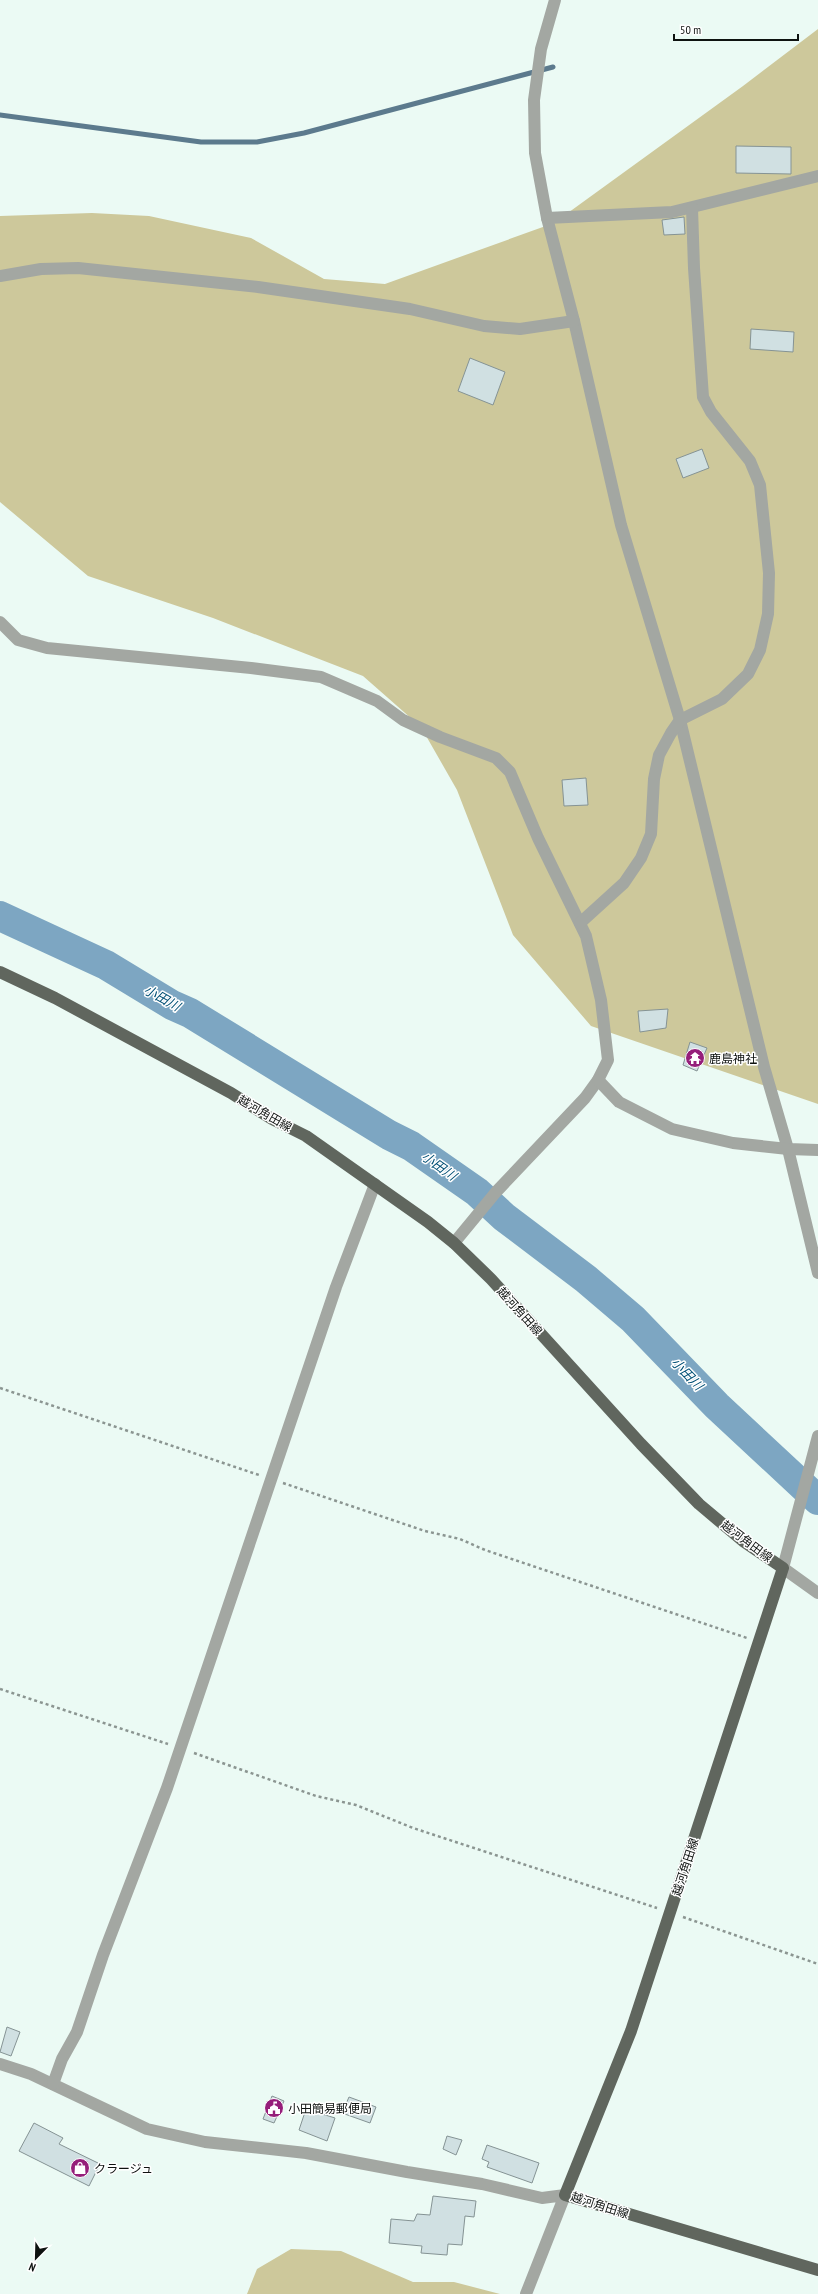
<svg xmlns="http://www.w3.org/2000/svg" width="818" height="2294" font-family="'PT Sans Narrow','Noto Sans JP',sans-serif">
  <rect width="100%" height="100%" fill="#ebfaf4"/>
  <g fill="#cdc89b">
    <path d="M818 29V1104L591 1026 513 935 457 790 421 727 363 676 213 618 88 576 0 502V216L92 213 149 216 251 238 324 279 385 284 554 223 743 86Z"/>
    <path d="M291 2249 341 2251 413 2282H454L500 2294H247L257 2269Z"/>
  </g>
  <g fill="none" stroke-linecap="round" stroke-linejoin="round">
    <path stroke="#5c7a8d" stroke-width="5" d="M0 115 201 142H257L304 133 553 67"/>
    <path stroke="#7da6c2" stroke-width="30" d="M0 916 106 965 172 1005 190 1013 389 1135 411 1146 477 1192 504 1217 586 1279 633 1319 717 1406 818 1500"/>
  </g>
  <g fill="#d0e0e2" stroke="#859394">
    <path d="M736 146 791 147V174L736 173Z"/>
    <path d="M684 217 685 234 664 235 662 220Z"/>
    <path d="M751 329 794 332 793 352 750 349Z"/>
    <path d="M470 358 505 372 493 405 458 391Z"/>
    <path d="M702 449 709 468 683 478 676 459Z"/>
    <path d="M586 778 588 805 564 806 562 780Z"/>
    <path d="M668 1009 666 1028 640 1032 638 1011Z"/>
    <path d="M690 1042 707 1048 697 1071 683 1065Z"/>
    <path d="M7 2027 20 2032 11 2056 0 2052Z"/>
    <path d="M272 2096 284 2101 274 2123 263 2119Z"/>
    <path d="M349 2097 376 2107 370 2123 342 2113Z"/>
    <path d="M306 2109 335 2118 327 2141 299 2130Z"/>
    <path d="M34 2123 63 2138 59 2144 100 2164 89 2186 19 2151Z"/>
    <path d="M447 2136 462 2140 456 2155 443 2149Z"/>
    <path d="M487 2145 539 2163 532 2183 487 2167 489 2162 482 2159Z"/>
    <path d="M433 2196 476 2201 474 2217 465 2216 462 2245 448 2244 447 2255 421 2253 422 2246 389 2243 391 2219 414 2221 417 2214 430 2215Z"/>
  </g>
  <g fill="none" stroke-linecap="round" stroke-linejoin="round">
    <g stroke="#8b9591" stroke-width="2.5" stroke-dasharray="3 3" stroke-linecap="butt">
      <path d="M0 1388 259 1475"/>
      <path d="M283 1483 425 1531 460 1539 485 1550 747 1638"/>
      <path d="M0 1689 168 1744"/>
      <path d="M194 1753 316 1796 356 1805 413 1828 657 1908"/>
      <path d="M683 1917 818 1964"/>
    </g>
    <g stroke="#a3a7a2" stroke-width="12">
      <path d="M555 0 541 49 534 100 535 153 547 218 574 321 621 525 680 720 764 1067 788 1149 818 1273"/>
      <path d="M547 218 672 212 818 176"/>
      <path d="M0 276 41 269 78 268 258 287 410 309 484 326 520 329 574 321"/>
      <path d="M0 622 18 640 47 648 251 668 321 677 377 701 403 720 440 737 496 758 510 772 538 838 586 936 601 1000 608 1060 598 1080 585 1098 496 1192 454 1243"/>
      <path d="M580 923 624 883 641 858 651 834 654 779 659 755 671 733 680 720 722 699 748 674 760 650 768 614 769 573 760 485 750 461 711 412 703 397 694 268 692 208"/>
      <path d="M598 1080 619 1102 672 1129 733 1143 788 1149 818 1150"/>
      <path d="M818 1436 783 1568 818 1593"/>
      <path d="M0 2064 31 2074 147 2129 205 2142 306 2153 407 2172 482 2184 542 2198 565 2195 526 2294"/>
      <path d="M53 2084 62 2059 77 2032 103 1955 167 1788 336 1287 375 1184"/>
    </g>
    <path stroke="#60665e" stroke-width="12" d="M0 972 55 998 231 1093 272 1119 306 1136 428 1222 454 1243 491 1279 641 1444 699 1504 743 1541 783 1568 631 2031 565 2195 818 2270"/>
  </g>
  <defs>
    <g id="temple-disc" transform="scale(1)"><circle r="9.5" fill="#951e7a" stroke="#fff"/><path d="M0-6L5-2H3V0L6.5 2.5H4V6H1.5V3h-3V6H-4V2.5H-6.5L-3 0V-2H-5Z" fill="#fff"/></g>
    <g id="civic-disc" transform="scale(1)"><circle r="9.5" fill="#951e7a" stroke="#fff"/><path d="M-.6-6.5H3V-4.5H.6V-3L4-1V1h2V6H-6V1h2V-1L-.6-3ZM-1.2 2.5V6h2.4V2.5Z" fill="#fff"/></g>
    <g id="shop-disc" transform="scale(1)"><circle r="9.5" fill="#951e7a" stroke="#fff"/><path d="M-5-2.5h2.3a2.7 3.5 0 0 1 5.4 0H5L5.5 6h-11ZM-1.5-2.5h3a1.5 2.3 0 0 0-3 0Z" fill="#fff"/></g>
  </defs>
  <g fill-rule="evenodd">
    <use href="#temple-disc" x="695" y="1058"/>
    <use href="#civic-disc" x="274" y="2108"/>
    <use href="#shop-disc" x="80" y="2168"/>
  </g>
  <g text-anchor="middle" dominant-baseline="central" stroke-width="3" stroke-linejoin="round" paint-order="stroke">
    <g font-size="12" fill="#0e1210" stroke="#fff" text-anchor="start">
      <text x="709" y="1058">鹿島神社</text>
      <text x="288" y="2108">小田簡易郵便局</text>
      <text x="94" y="2168">クラージュ</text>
    </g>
    <g font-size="12" fill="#0e1210" stroke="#fff">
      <text transform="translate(265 1113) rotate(30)">越河角田線</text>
      <text transform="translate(520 1311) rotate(48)">越河角田線</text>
      <text transform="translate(747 1541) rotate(37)">越河角田線</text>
      <text transform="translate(685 1867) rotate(-72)">越河角田線</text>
      <text transform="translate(600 2205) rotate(18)">越河角田線</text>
    </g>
    <g font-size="13" font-style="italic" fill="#004f75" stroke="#fff">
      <text transform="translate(162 998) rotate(29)">小田川</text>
      <text transform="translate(439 1166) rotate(35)">小田川</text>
      <text transform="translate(687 1374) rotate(46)">小田川</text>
    </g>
  </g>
  <g transform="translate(36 2258) rotate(203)" stroke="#ffffff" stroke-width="3" paint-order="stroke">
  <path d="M0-3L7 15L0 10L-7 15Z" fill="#0e1210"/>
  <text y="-6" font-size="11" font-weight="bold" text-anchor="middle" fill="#0e1210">N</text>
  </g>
  <path d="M674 34v6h124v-6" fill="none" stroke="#0e1210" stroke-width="2"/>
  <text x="680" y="34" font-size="12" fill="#0e1210" stroke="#ffffff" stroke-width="3" paint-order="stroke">50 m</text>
</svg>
